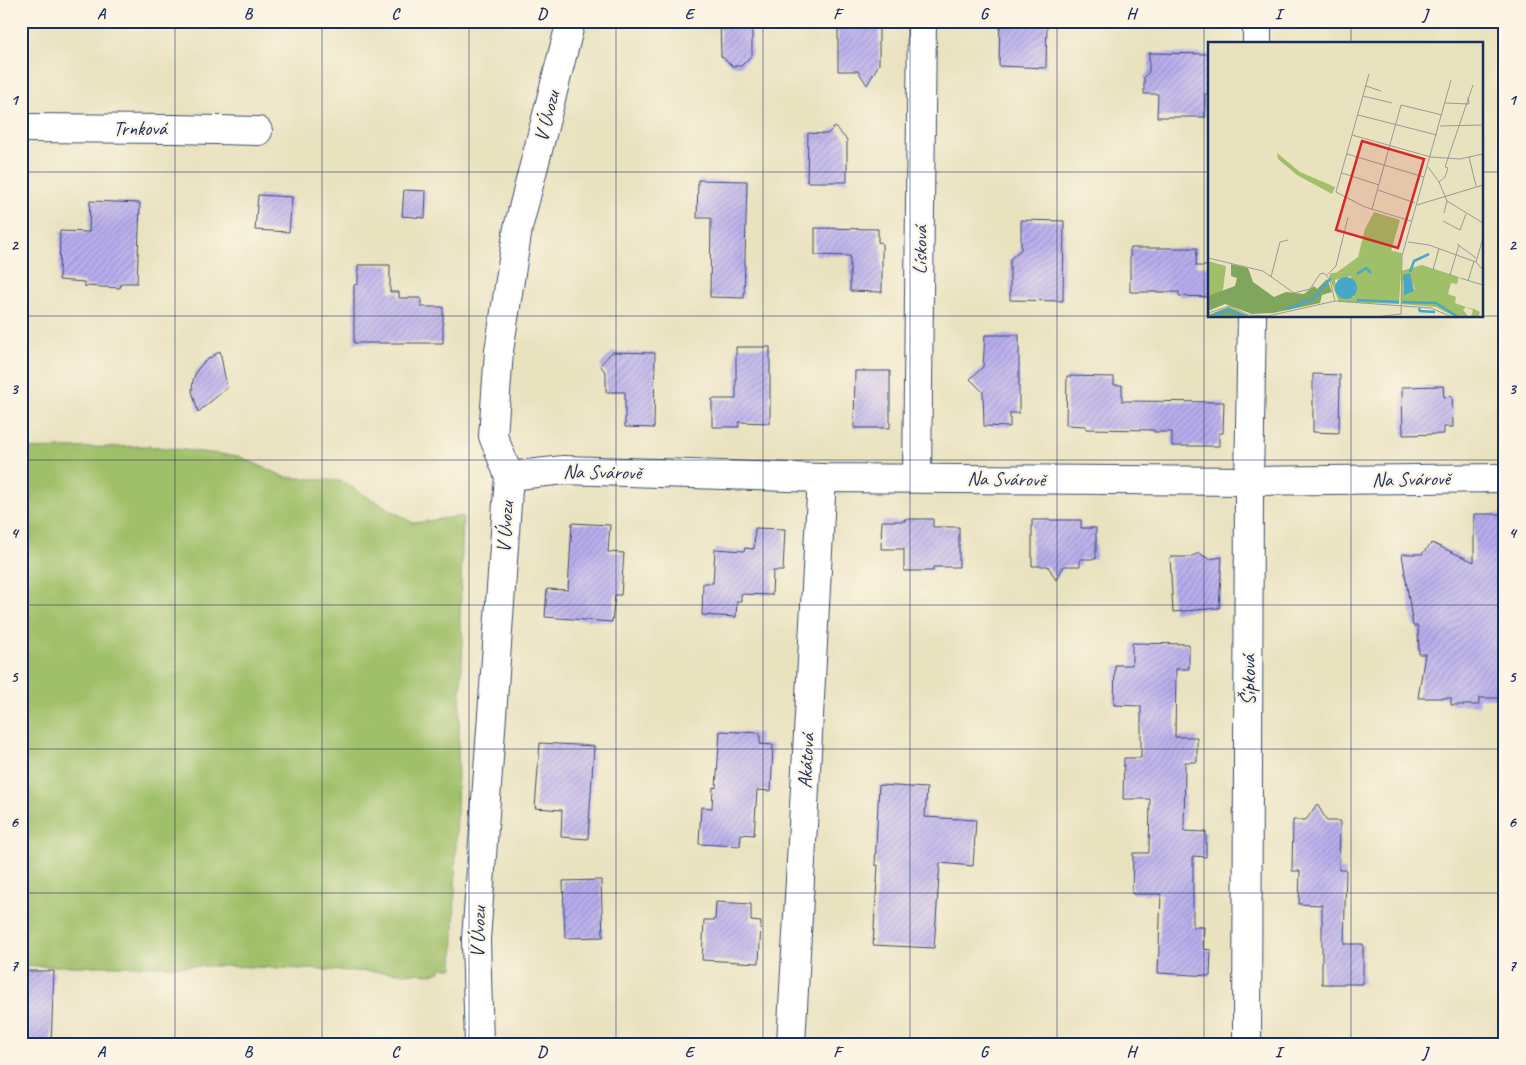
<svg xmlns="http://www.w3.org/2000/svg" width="1526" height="1065" font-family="Caveat,sans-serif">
  <defs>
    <pattern id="building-hatch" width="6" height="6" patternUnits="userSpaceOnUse" patternTransform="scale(1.25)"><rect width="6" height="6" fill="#b9aeee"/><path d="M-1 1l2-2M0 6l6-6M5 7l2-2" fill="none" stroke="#968ec4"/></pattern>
  </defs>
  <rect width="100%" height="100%" fill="#fcf5e5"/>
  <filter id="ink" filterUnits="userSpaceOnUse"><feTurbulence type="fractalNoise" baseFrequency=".02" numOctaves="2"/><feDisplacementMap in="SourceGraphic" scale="10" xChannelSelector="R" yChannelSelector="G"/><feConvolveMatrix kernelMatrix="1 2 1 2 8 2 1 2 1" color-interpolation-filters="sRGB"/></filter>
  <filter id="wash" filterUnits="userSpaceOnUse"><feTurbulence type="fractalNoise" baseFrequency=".0096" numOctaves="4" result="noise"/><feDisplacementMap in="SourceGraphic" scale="20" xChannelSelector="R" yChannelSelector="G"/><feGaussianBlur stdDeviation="1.12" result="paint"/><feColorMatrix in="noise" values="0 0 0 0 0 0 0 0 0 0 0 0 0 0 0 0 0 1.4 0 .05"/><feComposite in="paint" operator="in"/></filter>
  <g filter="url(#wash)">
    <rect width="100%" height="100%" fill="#e9e2bf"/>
    <path fill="#9fbf68" stroke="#5d7763" d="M148 446 238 456 285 477 341 481 413 523 463 516 460 623 463 637 459 729 453 968H441L440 972 430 974 227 966H21V449Z"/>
    <g id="blocks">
      <g fill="url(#building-hatch)">
        <path d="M720 21H752V55L741 66H732L721 56Z"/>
        <path d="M838 21H879V64L867 85 858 71H838Z"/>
        <path d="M1000 21H1047L1046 68 999 66Z"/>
        <path d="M1149 53 1210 54V94H1205V117H1157L1158 94H1144V77L1149 72Z"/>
        <path d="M835 127 847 140V182H807L808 133 827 134Z"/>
        <path d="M698 180 747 181 744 298 710 297 711 218H697Z"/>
        <path d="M404 190 426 191 425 218 402 216Z"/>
        <path d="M258 195 292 197 289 232 255 230Z"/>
        <path d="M90 201 140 203 137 283H121L120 288 84 286V282L59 280 60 231 89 232Z"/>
        <path d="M1021 220 1064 221 1063 301 1010 300V259L1021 249Z"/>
        <path d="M815 228 878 229V242L882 243V292L850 291V256L815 255Z"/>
        <path d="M1130 248H1197L1196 266H1210V297L1179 296V292H1130Z"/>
        <path d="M358 265H390V292H399V298H421V307H443V343H354V285L358 284Z"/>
        <path d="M985 335H1019V413H1010V427L984 426 983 392 970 379 983 367Z"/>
        <path d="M736 347H770V423L739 422V427H712V399H736Z"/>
        <path d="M220 351 227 388 198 412 192 391 193 380 197 370 204 362Z"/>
        <path d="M612 352 655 353 654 428 625 427V392H606V373L600 365Z"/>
        <path d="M855 371H890V428H854Z"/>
        <path d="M1313 374 1340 375 1339 433 1313 432Z"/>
        <path d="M1067 376 1114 377V385H1122V401L1224 402 1223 433H1219V446H1172V432H1154V430L1086 429V426L1066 425Z"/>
        <path d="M1443 386 1444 397 1452 396 1453 427H1444V434L1403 435 1402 387Z"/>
        <path d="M1474 514H1501V531H1505V698H1479V705H1451V698H1418L1425 654H1419L1418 626H1413L1402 554H1422L1432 543 1474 562Z"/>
        <path d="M904 519H933V527H959V567H933V571H904V549H881L882 521H905Z"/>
        <path d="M1032 520H1081V528H1096V559H1080V566H1064L1056 580 1048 566H1032Z"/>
        <path d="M572 523 610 525 608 552 624 553 621 595H615L612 622 545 617 547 589 568 590Z"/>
        <path d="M755 528 785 529 783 571H773L772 595 741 594V601H737L736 617 702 615 703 583H713L715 549 744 551 745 548 754 549Z"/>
        <path d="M1199 553 1209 559 1222 557 1219 608 1173 612 1170 557H1190Z"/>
        <path d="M1132 643 1189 644V669H1176L1175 737H1197V762H1185L1184 831 1206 832V857L1193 856V927H1204L1203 949 1211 950 1210 976 1158 973 1161 894H1132L1133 853H1149L1150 799H1123L1124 758H1141V706L1114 705 1115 665H1132Z"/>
        <path d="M720 731 760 733V744L773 745 771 791 757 790 754 835 741 834 740 846 699 844 701 807 712 808 713 787 716 788Z"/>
        <path d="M540 743 594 746 588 839 561 837 562 810 535 808Z"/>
        <path d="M879 785 927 788 925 817 976 820 973 866 940 863 934 948 873 945 878 865H875Z"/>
        <path d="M1317 804 1327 821H1340L1339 870H1346L1344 944H1363V984H1322V905L1299 904 1300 871H1292L1293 820H1306Z"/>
        <path d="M601 880 603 937 565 938 563 881Z"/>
        <path d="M716 902 751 904V921L761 922 759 963 702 960 704 920H715Z"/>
        <path d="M21 971H54L51 1044H21Z"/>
      </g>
    </g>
  </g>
  <g filter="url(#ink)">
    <use href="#blocks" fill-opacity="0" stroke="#3a4a6d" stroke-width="1"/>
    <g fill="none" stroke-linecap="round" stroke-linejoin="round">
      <g stroke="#3a4a6d" stroke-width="30">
        <g id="street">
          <path d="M1257 44V21"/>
          <path d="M21 128 174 129 258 131"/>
          <path d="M509 476 564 470 822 478 1249 481 1505 478"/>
          <path d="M917 478 922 21"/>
          <path d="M479 1044 476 940 509 476 493 436 499 351 518 228 571 21"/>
          <path d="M791 1044 822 478"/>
          <path d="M1247 1044 1249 481 1252 316"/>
        </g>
      </g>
      <use href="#street" stroke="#fff" stroke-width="28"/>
    </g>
  </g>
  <path fill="none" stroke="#1b2f5e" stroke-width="1" stroke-opacity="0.55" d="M175 21V1044M322 21V1044M469 21V1044M616 21V1044M763 21V1044M910 21V1044M1057 21V1044M1204 21V1044M1351 21V44M21 172H1210M1482 172H1505M21 316H1210M1351 316V1044M1482 316H1505M21 460H1505M21 605H1505M21 749H1505M21 893H1505"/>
  <g text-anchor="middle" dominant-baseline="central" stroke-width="4.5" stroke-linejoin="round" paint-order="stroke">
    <g font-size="20" fill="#1b2f5e" stroke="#fcf5e5">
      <text transform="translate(547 116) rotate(-76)">V Úvozu</text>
      <text x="140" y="128">Trnková</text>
      <text transform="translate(920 250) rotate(-89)">Lísková</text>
      <text transform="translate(602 472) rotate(1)">Na Svárově</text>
      <text transform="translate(1006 479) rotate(1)">Na Svárově</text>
      <text transform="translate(1411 479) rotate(-1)">Na Svárově</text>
      <text transform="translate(505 527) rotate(-86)">V Úvozu</text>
      <text transform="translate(1248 680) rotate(-90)">Šípková</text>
      <text transform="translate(806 761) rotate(-87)">Akátová</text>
      <text transform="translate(478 932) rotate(-88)">V Úvozu</text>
    </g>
  </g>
  <g transform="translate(1208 42)">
    <rect width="275" height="275" fill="#e9e2bf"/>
    <path d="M69 111 92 130 127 145 124 152 89 133 70 117ZM166 170 192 178 183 209 139 230 128 231 150 215 157 187ZM0 219 18 224 15 248 10 252 0 254Z" fill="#9fbf68"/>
    <path d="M23 222 40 226 45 240 66 255 78 250 96 252 106 244 109 247 119 237 124 250 114 253 112 261 65 271 44 272 17 262 0 269V254L27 244 29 236 23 234ZM21 265 43 275H0V273Z" fill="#7fa65c"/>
    <path d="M167 205 194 211 191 262 131 260 121 234 123 231 139 230ZM143 234 146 255 130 254 127 238ZM214 223 251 235 249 242 243 241 240 252 248 255 247 261 255 264 258 265 266 267 272 270 270 275H263L265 268 258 265 255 268 261 275H247L228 265 193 262V229ZM202 235 207 247 196 252 195 239Z" fill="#9fbf68" fill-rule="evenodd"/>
    <path d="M202 231 206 249 196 253 195 233ZM127 246a11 11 0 1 1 22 0a11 11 0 1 1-22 0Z" fill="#48a6c7"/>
    <path fill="none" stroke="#48a6c7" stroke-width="2.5" d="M202 230 206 219 221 212M149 232 158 226 163 231M149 258 191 260M194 260 228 261 250 275M211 266 212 269 227 270M79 267 105 257 123 236M3 275 19 268 38 275"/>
    <path fill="none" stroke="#979a98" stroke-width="1" d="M161 32 128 150 157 165 203 179M158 44 173 49M155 54 184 61M237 61 261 62 260 55M150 73 229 93M232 84 275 83M144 93 223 115 252 117 275 112M139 112 216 135M261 115 268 144M220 125 231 140 239 159 236 171M134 131 171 143M231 140 237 135 240 126 237 125 265 43M170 148 207 161M239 159 275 181M209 163 275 143M164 167 193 63 234 73M235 179 252 188 258 172M200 200 221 203 268 220 275 228M249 202 268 216M0 216 55 229 86 251 102 247 112 232 116 231 122 238 127 259M268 220 275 196M225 228 231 206M119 233 128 224 140 175M242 233 251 203M63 235 72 200 80 198M252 236 275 243M260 239 266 219M0 271 22 264 40 273 60 274 127 259 223 266 244 275M167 275 193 272 194 214 243 38"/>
    <path fill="#d62828" fill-opacity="0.15" stroke="#d62828" stroke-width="2.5" d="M154 99 216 117 190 206 128 188Z"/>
    <rect width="275" height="275" fill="none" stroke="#1b2f5e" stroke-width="2.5"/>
  </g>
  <rect width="1526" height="1065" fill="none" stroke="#fcf5e5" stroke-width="55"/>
  <rect x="28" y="28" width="1470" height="1010" fill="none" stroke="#1b2f5e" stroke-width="2"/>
  <g font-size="16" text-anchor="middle" font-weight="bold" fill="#1b2f5e">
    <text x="101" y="19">A</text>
    <text x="248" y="19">B</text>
    <text x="395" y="19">C</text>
    <text x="542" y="19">D</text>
    <text x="689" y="19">E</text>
    <text x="837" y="19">F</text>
    <text x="984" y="19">G</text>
    <text x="1131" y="19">H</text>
    <text x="1278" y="19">I</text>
    <text x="1425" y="19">J</text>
    <text x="14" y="105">1</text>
    <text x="1512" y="105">1</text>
    <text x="14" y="250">2</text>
    <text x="1512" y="250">2</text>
    <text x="14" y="394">3</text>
    <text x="1512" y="394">3</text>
    <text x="14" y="538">4</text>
    <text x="1512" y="538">4</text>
    <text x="14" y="682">5</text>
    <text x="1512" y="682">5</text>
    <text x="14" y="827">6</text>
    <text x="1512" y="827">6</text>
    <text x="14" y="971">7</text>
    <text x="1512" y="971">7</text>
    <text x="101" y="1057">A</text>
    <text x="248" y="1057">B</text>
    <text x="395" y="1057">C</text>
    <text x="542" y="1057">D</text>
    <text x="689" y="1057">E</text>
    <text x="837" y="1057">F</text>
    <text x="984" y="1057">G</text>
    <text x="1131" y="1057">H</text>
    <text x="1278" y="1057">I</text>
    <text x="1425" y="1057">J</text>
  </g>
</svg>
